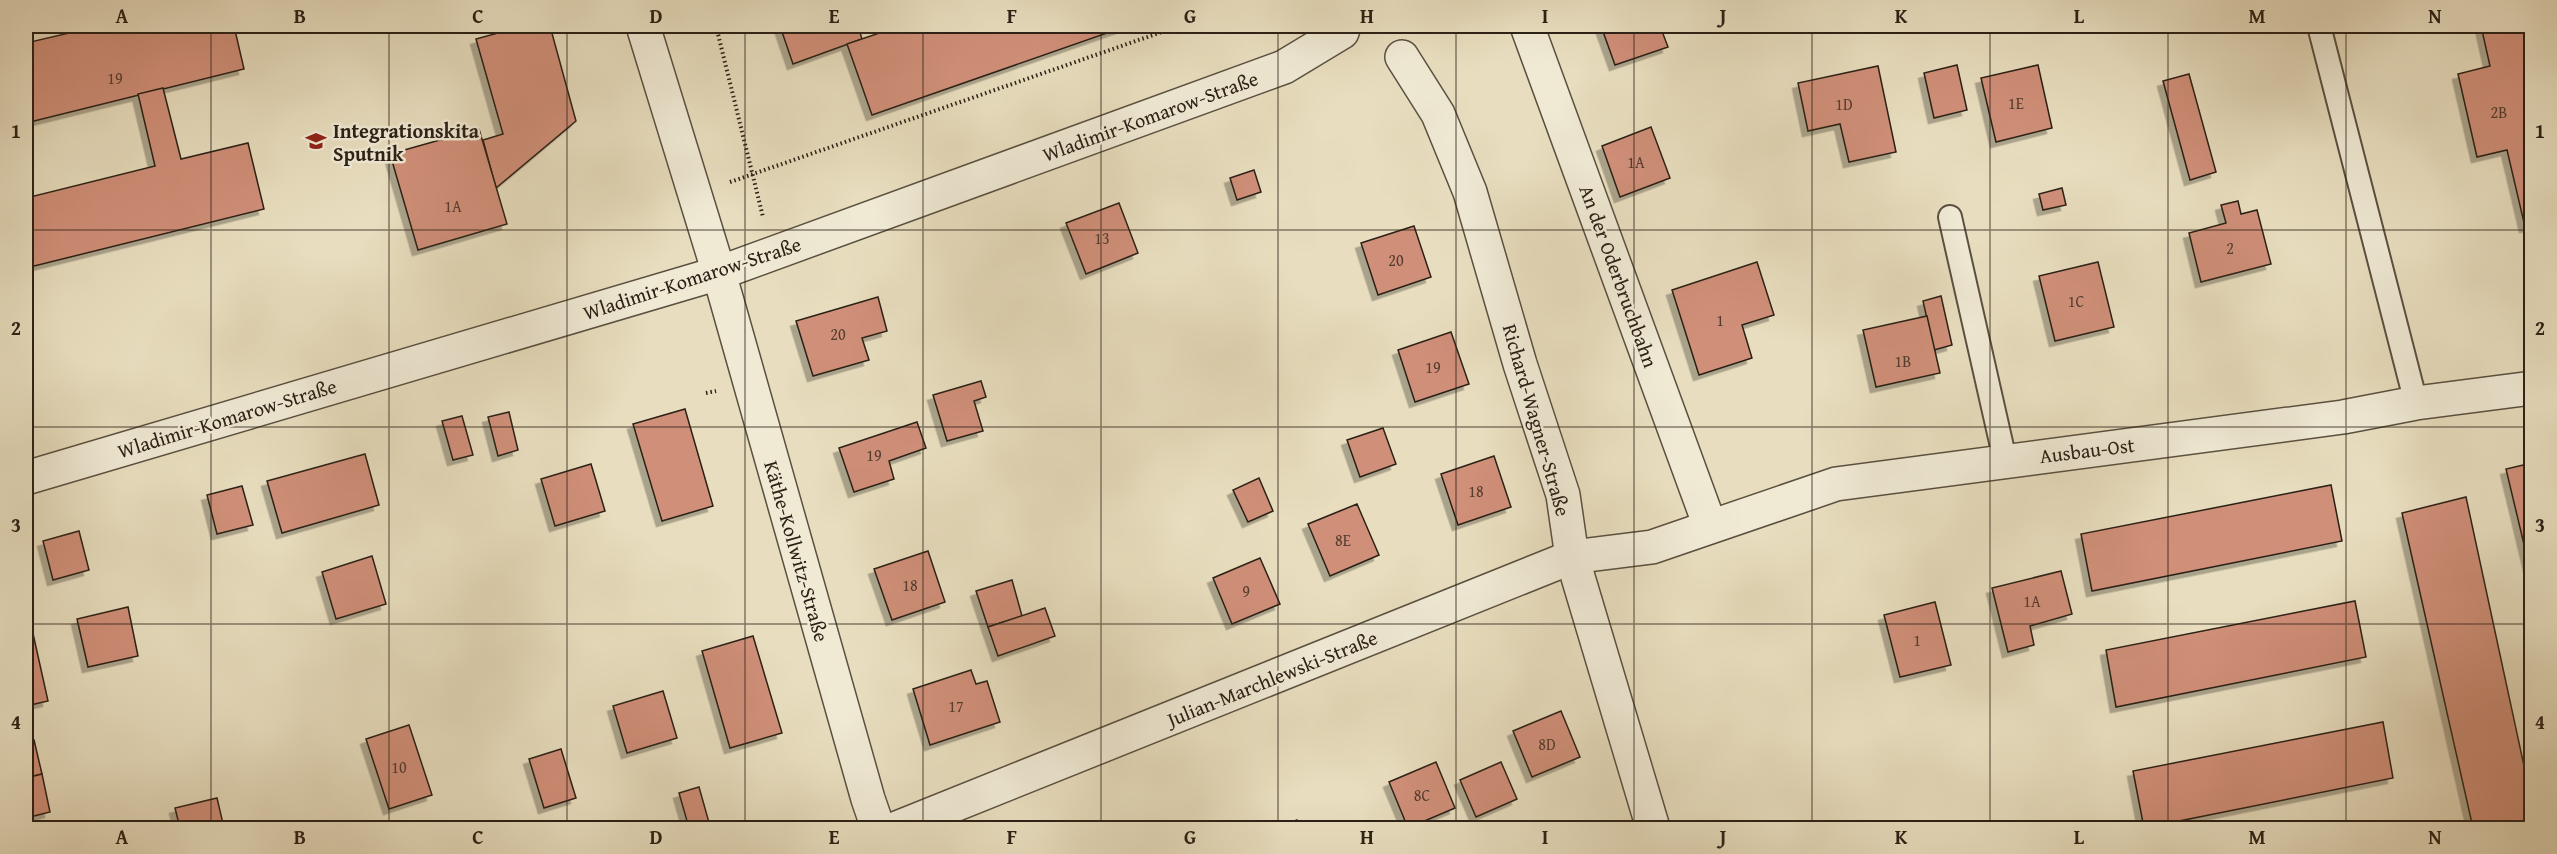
<svg xmlns="http://www.w3.org/2000/svg" width="2557" height="854" font-family="'Gentium Book Plus',serif">
  <defs>
    <filter id="shadow"><feDropShadow dx="-5.5" dy="5.5" stdDeviation="0" flood-color="#0004"/></filter>
  </defs>
  <rect width="100%" height="100%" fill="#e8debf"/>
  <filter id="stains"><feTurbulence type="fractalNoise" baseFrequency=".00333" numOctaves="4"/><feColorMatrix values="0 0 0 0 .2 0 0 0 0 .09 0 0 0 0 .02 0 0 0 .5 -.17"/></filter>
  <radialGradient id="worn" r=".72"><stop offset=".6" stop-color="#630" stop-opacity="0"/><stop offset="1" stop-color="#630" stop-opacity=".3"/></radialGradient>
  <g fill="#d08f79" stroke="#2b2016" stroke-width="1.5" filter="url(#shadow)">
    <path d="M99 26H234L244 69 26 123V43Z"/>
    <path d="M523 26H550L576 121 496 188 483 140 503 134 476 39Z"/>
    <path d="M780 26H858L862 39 793 64Z"/>
    <path d="M900 26H1127L872 115 847 44Z"/>
    <path d="M1601 26H1660L1668 47 1615 65Z"/>
    <path d="M2481 26H2532V226L2525 227 2507 150 2477 157 2458 74 2490 66Z"/>
    <path d="M1957 65 1967 110 1934 118 1924 73Z"/>
    <path d="M2038 65 2052 128 1996 142 1981 78Z"/>
    <path d="M1878 66 1896 152 1849 162 1840 124 1808 131 1798 83Z"/>
    <path d="M2189 74 2216 172 2190 180 2163 81Z"/>
    <path d="M163 88 181 159 248 143 264 209 26 268V198L155 166 138 94Z"/>
    <path d="M1651 127 1670 178 1620 197 1602 146Z"/>
    <path d="M479 129 507 224 418 250 390 154Z"/>
    <path d="M1254 170 1261 192 1237 200 1230 178Z"/>
    <path d="M2062 188 2066 205 2043 210 2039 194Z"/>
    <path d="M2238 201 2241 214 2257 210 2271 264 2201 282 2189 233 2226 223 2221 205Z"/>
    <path d="M1119 203 1138 253 1086 274 1066 223Z"/>
    <path d="M1414 226 1431 277 1378 295 1361 243Z"/>
    <path d="M1757 262 1774 315 1742 325 1752 358 1699 375 1672 290Z"/>
    <path d="M2098 262 2114 327 2055 341 2039 276Z"/>
    <path d="M1941 296 1952 345 1934 350 1923 301Z"/>
    <path d="M878 297 887 331 862 338 869 360 813 376 796 321Z"/>
    <path d="M1927 316 1940 373 1876 387 1863 330Z"/>
    <path d="M1451 332 1469 384 1415 402 1398 350Z"/>
    <path d="M981 381 986 397 974 401 983 431 947 441 933 395Z"/>
    <path d="M685 409 713 506 662 521 633 424Z"/>
    <path d="M509 412 518 450 498 456 488 417Z"/>
    <path d="M462 416 473 455 453 460 442 421Z"/>
    <path d="M917 422 926 448 889 461 894 479 854 492 839 448Z"/>
    <path d="M1383 428 1396 464 1360 477 1347 440Z"/>
    <path d="M365 454 379 505 282 533 267 481Z"/>
    <path d="M1494 456 1511 507 1458 525 1441 474Z"/>
    <path d="M2532 463V578L2506 469Z"/>
    <path d="M591 464 605 511 555 526 541 479Z"/>
    <path d="M1259 478 1273 511 1248 522 1233 490Z"/>
    <path d="M2331 485 2342 541 2092 591 2081 534Z"/>
    <path d="M242 486 253 525 217 534 207 495Z"/>
    <path d="M2466 497 2532 803V828H2473L2402 513Z"/>
    <path d="M1357 504 1379 555 1330 576 1308 524Z"/>
    <path d="M79 531 89 570 53 580 43 541Z"/>
    <path d="M928 551 945 602 892 620 874 569Z"/>
    <path d="M372 556 386 604 336 619 322 572Z"/>
    <path d="M1260 558 1280 604 1232 624 1213 578Z"/>
    <path d="M2061 571 2072 614 2030 626 2034 645 2008 652 1992 588Z"/>
    <path d="M1012 580 1022 616 988 627 976 591Z"/>
    <path d="M2355 601 2366 657 2116 707 2106 650Z"/>
    <path d="M26 602 48 701 26 706Z"/>
    <path d="M1935 602 1951 665 1900 677 1884 615Z"/>
    <path d="M128 607 138 656 88 667 77 619Z"/>
    <path d="M1045 608 1055 636 998 656 988 627Z"/>
    <path d="M753 636 782 733 730 748 702 651Z"/>
    <path d="M971 670 976 684 987 681 1000 722 930 745 913 689Z"/>
    <path d="M663 691 677 738 627 753 613 706Z"/>
    <path d="M1561 711 1580 757 1532 777 1513 731Z"/>
    <path d="M2383 722 2393 778 2144 828 2133 771Z"/>
    <path d="M409 725 432 795 389 809 366 739Z"/>
    <path d="M34 740 42 774 26 778V742Z"/>
    <path d="M561 749 576 798 544 808 529 759Z"/>
    <path d="M1436 762 1455 808 1408 828 1389 782Z"/>
    <path d="M1501 762 1517 799 1476 817 1460 780Z"/>
    <path d="M42 774 50 812 26 818V778Z"/>
    <path d="M699 787 710 826 689 828 679 793Z"/>
    <path d="M217 798 224 828H180L175 808Z"/>
    <path d="M1297 820 1301 828H1277Z"/>
  </g>
  <g fill="none" stroke-linecap="round" stroke-linejoin="round">
    <g stroke="#5a5040" stroke-width="26">
      <g id="lane">
        <path d="M2319 26 2416 403"/>
        <path d="M1950 217 2005 460"/>
      </g>
    </g>
    <g stroke="#5a5040" stroke-width="36">
      <g id="street">
        <path d="M643 26 719 273 868 799 878 828"/>
        <path d="M1527 26 1710 526"/>
        <path d="M1402 57 1438 114 1470 192 1520 364 1563 495 1572 557 1653 828"/>
        <path d="M26 478 719 273 1284 67 1342 32 1344 26"/>
        <path d="M897 828 1572 557 1652 547 1836 484 2343 417 2416 403 2532 388"/>
      </g>
    </g>
    <g stroke="#2b2016" stroke-width="4" stroke-dasharray="1.5 3" stroke-linecap="butt">
      <path d="M716 26 763 217"/>
      <path d="M730 182 1179 26"/>
      <path d="M706 393 716 391"/>
    </g>
    <use href="#lane" stroke="#f0ead5" stroke-width="22"/>
    <use href="#street" stroke="#f0ead5" stroke-width="33"/>
  </g>
  <path fill="none" stroke="#2b2016" stroke-width="1.5" stroke-opacity="0.55" d="M211 26V828M389 26V828M567 26V828M745 26V828M923 26V828M1101 26V828M1278 26V828M1456 26V828M1634 26V828M1812 26V828M1990 26V828M2168 26V828M2346 26V828M26 230H2532M26 427H2532M26 624H2532"/>
  <defs>
    <g id="school-bare" transform="scale(1.62)"><path d="M0-5L7-2L0 1L-7-2ZM-4 1L0 2.5L4 1V4Q0 6-4 4Z" fill="#8f2418" stroke="#f0ead5" stroke-width="2.5" paint-order="stroke"/></g>
  </defs>
  <g fill-rule="evenodd">
    <use href="#school-bare" x="316" y="141"/>
  </g>
  <g text-anchor="middle" dominant-baseline="central" stroke-width="5" stroke-linejoin="round" paint-order="stroke">
    <g font-size="16" fill="#543c2f">
      <text x="115" y="78">19</text>
      <text x="2016" y="103">1E</text>
      <text x="1844" y="104">1D</text>
      <text x="2499" y="112">2B</text>
      <text x="1636" y="162">1A</text>
      <text x="453" y="206">1A</text>
      <text x="1102" y="238">13</text>
      <text x="2230" y="248">2</text>
      <text x="1396" y="260">20</text>
      <text x="2076" y="301">1C</text>
      <text x="1720" y="320">1</text>
      <text x="838" y="334">20</text>
      <text x="1903" y="361">1B</text>
      <text x="1433" y="367">19</text>
      <text x="874" y="455">19</text>
      <text x="1476" y="491">18</text>
      <text x="1343" y="540">8E</text>
      <text x="910" y="585">18</text>
      <text x="1246" y="591">9</text>
      <text x="2032" y="601">1A</text>
      <text x="1917" y="640">1</text>
      <text x="956" y="706">17</text>
      <text x="1547" y="744">8D</text>
      <text x="399" y="767">10</text>
      <text x="1422" y="795">8C</text>
    </g>
    <g font-size="20" fill="#2b2016" stroke="#f0ead5">
      <text transform="translate(1150 116) rotate(-20)">Wladimir-Komarow-Straße</text>
      <text transform="translate(1619 276) rotate(70)">An der Oderbruchbahn</text>
      <text transform="translate(692 278) rotate(-18)">Wladimir-Komarow-Straße</text>
      <text transform="translate(227 418) rotate(-17)">Wladimir-Komarow-Straße</text>
      <text transform="translate(1537 420) rotate(74)">Richard-Wagner-Straße</text>
      <text transform="translate(2087 450) rotate(-7)">Ausbau-Ost</text>
      <text transform="translate(797 551) rotate(74)">Käthe-Kollwitz-Straße</text>
      <text transform="translate(1272 678) rotate(-22)">Julian-Marchlewski-Straße</text>
    </g>
    <g font-size="20" font-weight="bold" fill="#2b2016" stroke="#f0ead5" text-anchor="start">
      <text x="333" y="130">Integrationskita<tspan x="333" dy="23">Sputnik</tspan></text>
    </g>
  </g>
  <rect width="2557" height="854" fill="none" stroke="#e8debf" stroke-width="66"/>
  <rect x="33" y="33" width="2491" height="788" fill="none" stroke="#2b2016" stroke-width="2"/>
  <g font-size="20" text-anchor="middle" font-weight="bold" fill="#2b2016">
    <text x="122" y="23">A</text>
    <text x="300" y="23">B</text>
    <text x="478" y="23">C</text>
    <text x="656" y="23">D</text>
    <text x="834" y="23">E</text>
    <text x="1012" y="23">F</text>
    <text x="1190" y="23">G</text>
    <text x="1367" y="23">H</text>
    <text x="1545" y="23">I</text>
    <text x="1723" y="23">J</text>
    <text x="1901" y="23">K</text>
    <text x="2079" y="23">L</text>
    <text x="2257" y="23">M</text>
    <text x="2435" y="23">N</text>
    <text x="16" y="138">1</text>
    <text x="2540" y="138">1</text>
    <text x="16" y="335">2</text>
    <text x="2540" y="335">2</text>
    <text x="16" y="532">3</text>
    <text x="2540" y="532">3</text>
    <text x="16" y="729">4</text>
    <text x="2540" y="729">4</text>
    <text x="122" y="844">A</text>
    <text x="300" y="844">B</text>
    <text x="478" y="844">C</text>
    <text x="656" y="844">D</text>
    <text x="834" y="844">E</text>
    <text x="1012" y="844">F</text>
    <text x="1190" y="844">G</text>
    <text x="1367" y="844">H</text>
    <text x="1545" y="844">I</text>
    <text x="1723" y="844">J</text>
    <text x="1901" y="844">K</text>
    <text x="2079" y="844">L</text>
    <text x="2257" y="844">M</text>
    <text x="2435" y="844">N</text>
  </g>
  <rect width="100%" height="100%" filter="url(#stains)"/>
  <rect width="100%" height="100%" fill="url(#worn)"/>
</svg>
